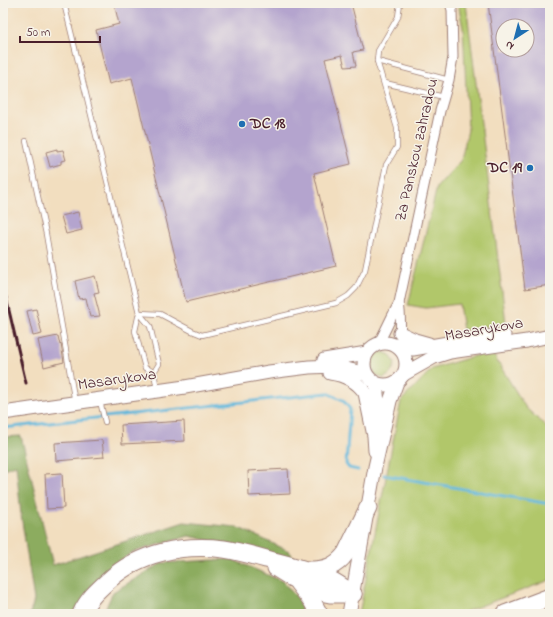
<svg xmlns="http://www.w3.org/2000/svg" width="553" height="617" font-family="'Indie Flower',sans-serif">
  <rect width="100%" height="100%" fill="#f7f3e8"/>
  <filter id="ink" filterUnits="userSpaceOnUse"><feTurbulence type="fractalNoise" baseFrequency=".025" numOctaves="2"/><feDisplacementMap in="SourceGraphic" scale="8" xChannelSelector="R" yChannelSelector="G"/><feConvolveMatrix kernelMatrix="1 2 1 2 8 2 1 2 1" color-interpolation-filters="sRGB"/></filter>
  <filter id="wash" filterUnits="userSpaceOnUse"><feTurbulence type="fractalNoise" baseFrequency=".012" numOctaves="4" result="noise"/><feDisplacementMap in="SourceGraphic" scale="16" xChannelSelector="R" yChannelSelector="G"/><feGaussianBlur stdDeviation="0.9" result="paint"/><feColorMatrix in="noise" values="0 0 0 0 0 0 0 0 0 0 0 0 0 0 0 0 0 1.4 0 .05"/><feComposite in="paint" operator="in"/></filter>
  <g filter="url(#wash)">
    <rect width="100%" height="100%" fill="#f2debf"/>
    <g fill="#b1c76b" stroke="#7e734b">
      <path d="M458 3H466L506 323 463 330 459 304 426 308 408 305 437 187 461 160 468 130 463 28Z"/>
      <path d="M491 351 526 408 550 430V580L459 614H359L401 401 432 369Z"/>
      <path d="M383 352 390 355 395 363C394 369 390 376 383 378L375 375 371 364C372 357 376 353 383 352Z"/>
    </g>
    <g fill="#8cac5f" stroke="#6b6645">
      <path d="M21 436 53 565 184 522 237 527 289 551 295 559 189 536 133 552 109 568 91 587 76 614H30L34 600 21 515 16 465 3 469V437Z"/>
      <path d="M231 559 282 581 312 614H103L113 592 162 563Z"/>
    </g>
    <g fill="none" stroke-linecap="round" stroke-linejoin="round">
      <g stroke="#5fb7dc" stroke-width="3">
        <path d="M3 428 327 393 343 400 350 409 346 464 349 468 358 470"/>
        <path d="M384 475 550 504"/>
      </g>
    </g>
    <g id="blocks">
      <g fill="#b4a4ce" fill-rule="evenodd">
        <path d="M114 3H351L363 50 353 52 356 66 345 67 342 55 325 59 351 164 314 173 336 266 186 302 132 78 109 84 96 30 119 24Z"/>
        <path d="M488 3H550V285L525 289ZM503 26H527V50H503Z"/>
        <path d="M57 149V151L63 150 66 160 61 161V164L50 167 46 152Z"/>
        <path d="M78 212 82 230 66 234 61 216Z"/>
        <path d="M95 276 99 292 94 293 100 316 90 317 86 298 79 299 75 281Z"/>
        <path d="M36 309 42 334 33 336 27 311Z"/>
        <path d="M58 336 60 345 61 344 64 362 44 367 38 340Z"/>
        <path d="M184 421 185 441 122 444 121 425Z"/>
        <path d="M102 440 104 457 56 461 55 443Z"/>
        <path d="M288 469 290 494 249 496 248 471Z"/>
        <path d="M62 473 64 508 47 509 45 474Z"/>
      </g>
    </g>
  </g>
  <g filter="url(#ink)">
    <use href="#blocks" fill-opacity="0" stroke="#9e7e75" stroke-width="1"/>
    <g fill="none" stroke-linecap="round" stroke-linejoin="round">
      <g stroke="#9e7e75" stroke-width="6">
        <g id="lane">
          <path d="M64 3 139 313 150 326 159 364 154 372 157 390"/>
          <path d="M377 61 449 80"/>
          <path d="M385 83 444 97"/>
          <path d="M26 141 46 234 75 403"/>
          <path d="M139 313 160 314 192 331 202 335 336 303 348 296 356 288 365 270 386 165 397 147V128L377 61 378 51 398 17 400 3"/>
          <path d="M139 313 135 331 145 368 154 372"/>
          <path d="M100 401 105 422"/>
        </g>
      </g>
      <g stroke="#9e7e75" stroke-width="11">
        <g id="street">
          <path d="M399 303C402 318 399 333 402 348L400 350"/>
          <path d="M378 344C386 330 391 317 399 303L440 111 449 80 453 57 452 10 450 3"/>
        </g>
      </g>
      <g stroke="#9e7e75" stroke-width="15">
        <g id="secondary">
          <path d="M400 333 415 340 429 344"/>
          <circle cx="385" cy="364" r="21"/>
          <path d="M402 348 413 349 477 338 504 335"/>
          <path d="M324 360 367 353"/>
          <path d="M330 373C345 375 357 381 365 393L374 436 375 451"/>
          <path d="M404 374 434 357 450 352 527 341 550 336"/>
          <path d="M3 413 185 387 269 372 309 367 335 366 366 374"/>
          <path d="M376 423 378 403 376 384"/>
          <path d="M349 614 375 467 390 401 397 382"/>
        </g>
      </g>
      <g stroke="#9e7e75" stroke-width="19">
        <g id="highway">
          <path d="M276 568 292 578 325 593 330 594H353"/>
          <path d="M308 570C325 570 336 567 346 553L368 508"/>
          <path d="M298 583 312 601 319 614"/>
          <path d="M81 614C87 600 97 591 108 581 139 552 183 544 224 549 238 551 252 555 266 559 286 564 308 569 327 578 336 582 344 588 353 594"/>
          <path d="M505 614 550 597"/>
        </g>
      </g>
      <use href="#lane" stroke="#fff" stroke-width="4.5"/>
      <use href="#street" stroke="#fff" stroke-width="9"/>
      <use href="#secondary" stroke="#fff" stroke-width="13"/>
      <use href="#highway" stroke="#fff" stroke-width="17"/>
      <path stroke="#4a1f2b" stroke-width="3" d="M3 285 26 383"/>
    </g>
  </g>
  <g fill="#1f6fb2" stroke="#f7f3e8" stroke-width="1.5">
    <circle cx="242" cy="124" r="4"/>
    <circle cx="530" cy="168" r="4"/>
  </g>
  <g text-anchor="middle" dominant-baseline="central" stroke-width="3" stroke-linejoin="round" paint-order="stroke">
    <g font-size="16" font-weight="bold" fill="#4a1f2b" stroke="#f7f3e8" text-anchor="start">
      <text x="250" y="124">DC 18</text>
      <text x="522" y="168" text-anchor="end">DC 19</text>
    </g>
    <g font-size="16" fill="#4a1f2b" stroke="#f7f3e8">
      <text transform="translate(417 150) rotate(-77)">Za Panskou zahradou</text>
      <text transform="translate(484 330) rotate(-10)">Masarykova</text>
      <text transform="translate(117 380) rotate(-8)">Masarykova</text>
    </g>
  </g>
  <rect width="553" height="617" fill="none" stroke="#f7f3e8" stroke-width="16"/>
  <g transform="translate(515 38) rotate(216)"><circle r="19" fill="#f7f3e8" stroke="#b29e9c"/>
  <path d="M0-3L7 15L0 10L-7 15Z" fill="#1f6fb2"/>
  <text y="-6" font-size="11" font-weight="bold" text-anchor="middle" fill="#4a1f2b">N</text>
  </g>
  <path d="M20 36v6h80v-6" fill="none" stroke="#4a1f2b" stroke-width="2"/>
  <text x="26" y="36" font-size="12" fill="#4a1f2b" stroke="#f7f3e8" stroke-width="3" paint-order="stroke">50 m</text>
</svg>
